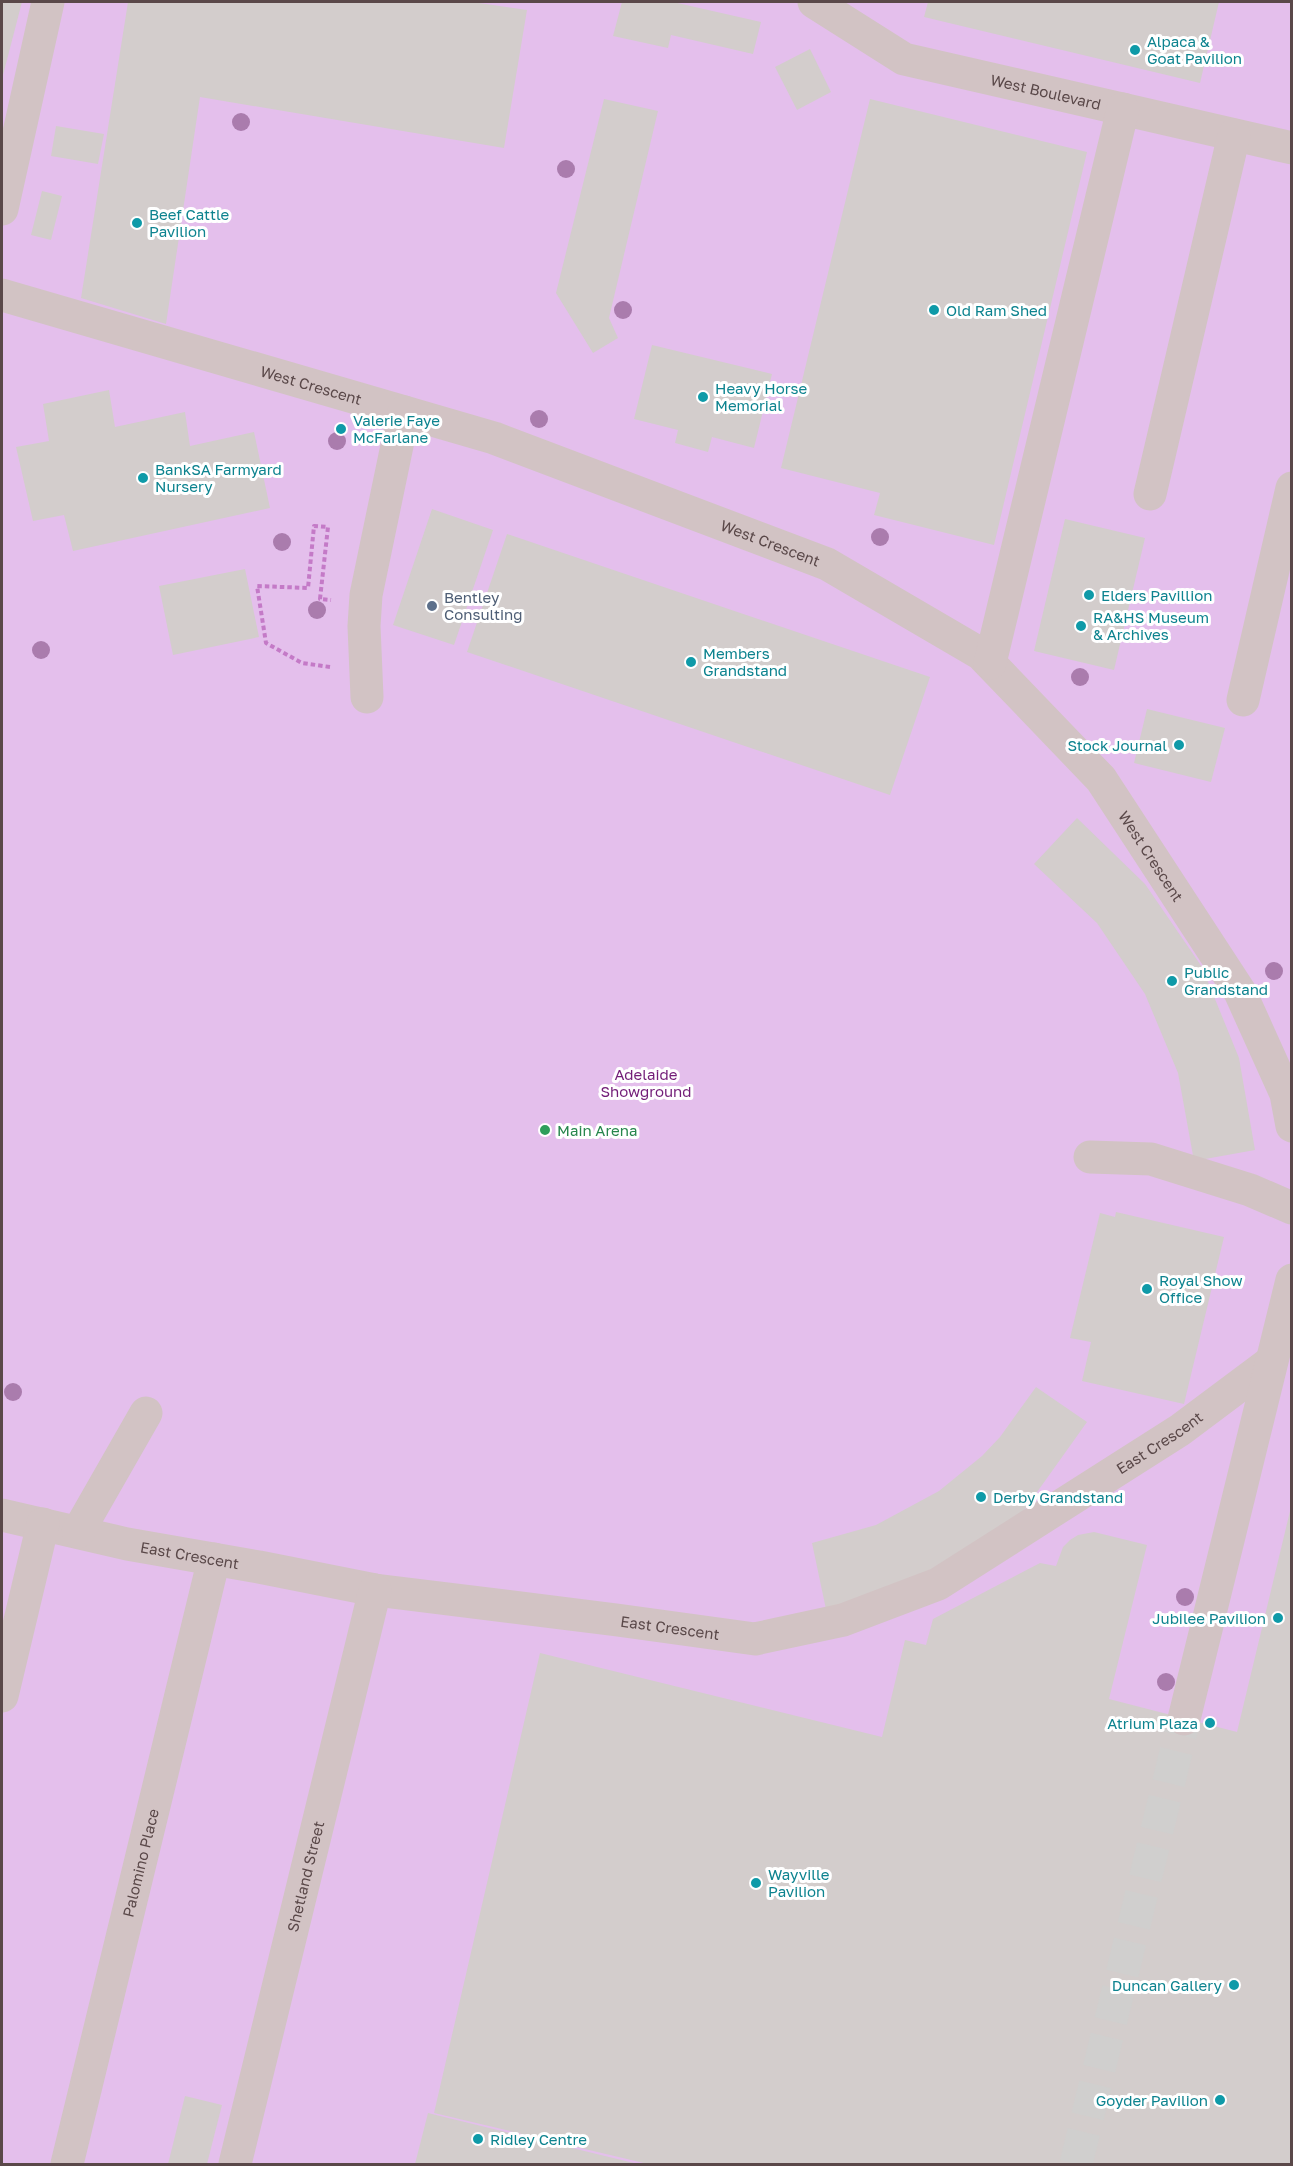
<svg xmlns="http://www.w3.org/2000/svg" width="1293" height="2166" font-family="'Golos Text',sans-serif">
  <rect width="100%" height="100%" fill="#eef1ef"/>
  <rect fill="#e4bfec" x="2" y="2" width="1289" height="2162"/>
  <g fill="#d3cdcc">
    <path d="M2 2H22L2 79Z"/>
    <path d="M128 2H472L527 10 504 148 200 97 166 324 81 298Z"/>
    <path d="M622 2H673L761 22 753 54 671 35 668 48 613 36Z"/>
    <path d="M928 2H1219L1200 83 924 17Z"/>
    <path d="M810 49 831 92 797 110 775 67Z"/>
    <path d="M604 99 658 111 609 318 618 338 593 353 556 293Z"/>
    <path d="M870 99 1087 152 994 545 874 515 880 493 781 468Z"/>
    <path d="M56 126 104 134 98 164 51 156Z"/>
    <path d="M42 191 62 196 51 240 31 235Z"/>
    <path d="M652 345 772 374 754 448 712 437 708 452 675 443 678 430 634 419Z"/>
    <path d="M109 390 115 427 185 412 190 446 254 432 270 508 73 551 64 515 33 521 16 447 49 441 43 404Z"/>
    <path d="M432 509 493 530 454 645 393 625Z"/>
    <path d="M1065 519 1145 538 1114 670 1034 651Z"/>
    <path d="M507 534 930 677 890 795 467 652Z"/>
    <path d="M245 569 259 637 173 655 159 586Z"/>
    <path d="M1147 709 1225 728 1211 782 1134 763Z"/>
    <path d="M1077 818 1145 884 1202 967 1239 1058 1255 1150 1194 1161 1178 1073 1145 994 1097 923 1034 864Z"/>
    <path d="M1116 1212 1224 1237 1184 1404 1082 1381 1091 1342 1070 1338 1100 1213 1115 1217Z"/>
    <path d="M1036 1387 1087 1422 1025 1509 981 1549 827 1614 812 1543 876 1525 939 1491 982 1456 1000 1437Z"/>
    <path d="M1291 1507 1292 2164H648L434 2113 540 1653 882 1737 905 1640 926 1645 933 1619 1040 1563 1056 1566 1063 1547 1070 1540 1078 1535 1094 1532 1147 1545 1109 1699 1237 1732Z"/>
    <path d="M185 2096 222 2105 207 2164H168Z"/>
    <path d="M428 2113 638 2164H415Z"/>
  </g>
  <g fill="none" stroke-linecap="round" stroke-linejoin="round">
    <path stroke="#d0cfce" stroke-width="33" stroke-dasharray="33 16" stroke-linecap="butt" d="M1076 2164 1184 1719"/>
    <path stroke="#c47ac7" stroke-width="4" stroke-dasharray="4.5 3" stroke-linecap="butt" d="M330 667 302 663 266 643 257 586 308 588 314 526 328 527 320 599 331 600"/>
    <g stroke="#d2c3c4" stroke-width="33">
      <path id="s1" d="M814 2 904 59 1292 148"/>
      <path d="M2 209 48 2"/>
      <path id="s2" d="M2 295 494 438 827 564 981 654 1101 779 1240 992 1286 1094 1292 1126"/>
      <path d="M1150 494 1234 135"/>
      <path d="M990 663 1123 109"/>
      <path d="M367 697 364 626 366 595 404 412"/>
      <path d="M1243 700 1292 488"/>
      <path d="M1090 1157 1151 1159 1250 1190 1292 1208"/>
      <path id="s3" d="M2 1515 127 1544 259 1567 375 1590 617 1620 755 1639 843 1620 938 1584 1180 1430 1271 1362"/>
      <path d="M78 1532 146 1413"/>
      <path d="M2 1696 43 1524"/>
      <path d="M1184 1719 1292 1280"/>
      <path id="s4" d="M67 2164 214 1559"/>
      <path id="s5" d="M235 2164 375 1590"/>
    </g>
  </g>
  <g fill="#aa7cad">
    <circle cx="241" cy="122" r="9"/>
    <circle cx="566" cy="169" r="9"/>
    <circle cx="623" cy="310" r="9"/>
    <circle cx="539" cy="419" r="9"/>
    <circle cx="337" cy="441" r="9"/>
    <circle cx="880" cy="537" r="9"/>
    <circle cx="282" cy="542" r="9"/>
    <circle cx="317" cy="610" r="9"/>
    <circle cx="41" cy="650" r="9"/>
    <circle cx="1080" cy="677" r="9"/>
    <circle cx="1274" cy="971" r="9"/>
    <circle cx="13" cy="1392" r="9"/>
    <circle cx="1185" cy="1597" r="9"/>
    <circle cx="1166" cy="1682" r="9"/>
  </g>
  <g fill="#0f9aa8" stroke="#fff" stroke-width="2">
    <circle cx="1135" cy="50" r="6"/>
    <circle cx="137" cy="223" r="6"/>
    <circle cx="934" cy="310" r="6"/>
    <circle cx="703" cy="397" r="6"/>
    <circle cx="341" cy="429" r="6"/>
    <circle cx="143" cy="478" r="6"/>
    <circle cx="1089" cy="595" r="6"/>
    <circle cx="1081" cy="626" r="6"/>
    <circle cx="691" cy="662" r="6"/>
    <circle cx="1179" cy="745" r="6"/>
    <circle cx="1172" cy="981" r="6"/>
    <circle cx="1147" cy="1289" r="6"/>
    <circle cx="981" cy="1497" r="6"/>
    <circle cx="1278" cy="1618" r="6"/>
    <circle cx="1210" cy="1723" r="6"/>
    <circle cx="756" cy="1883" r="6"/>
    <circle cx="1234" cy="1985" r="6"/>
    <circle cx="1220" cy="2100" r="6"/>
    <circle cx="478" cy="2139" r="6"/>
  </g>
  <circle fill="#5c6f8a" stroke="#fff" stroke-width="2" cx="432" cy="606" r="6"/>
  <circle fill="#2e9e5b" stroke="#fff" stroke-width="2" cx="545" cy="1130" r="6"/>
  <g text-anchor="middle" dominant-baseline="central" stroke-width="6" stroke-linejoin="round" paint-order="stroke">
    <g font-size="15" fill="#0d838f" stroke="#fff" text-anchor="start">
      <text x="1147" y="41">Alpaca &amp;<tspan x="1147" dy="17">Goat Pavilion</tspan></text>
      <text x="149" y="214">Beef Cattle<tspan x="149" dy="17">Pavilion</tspan></text>
      <text x="946" y="310">Old Ram Shed</text>
      <text x="715" y="388">Heavy Horse<tspan x="715" dy="17">Memorial</tspan></text>
      <text x="353" y="420">Valerie Faye<tspan x="353" dy="17">McFarlane</tspan></text>
      <text x="155" y="469">BankSA Farmyard<tspan x="155" dy="17">Nursery</tspan></text>
      <text x="1101" y="595">Elders Pavillion</text>
      <text x="1093" y="617">RA&amp;HS Museum<tspan x="1093" dy="17">&amp; Archives</tspan></text>
      <text x="703" y="653">Members<tspan x="703" dy="17">Grandstand</tspan></text>
      <text x="1167" y="745" text-anchor="end">Stock Journal</text>
      <text x="1184" y="972">Public<tspan x="1184" dy="17">Grandstand</tspan></text>
      <text x="1159" y="1280">Royal Show<tspan x="1159" dy="17">Office</tspan></text>
      <text x="993" y="1497">Derby Grandstand</text>
      <text x="1266" y="1618" text-anchor="end">Jubilee Pavilion</text>
      <text x="1198" y="1723" text-anchor="end">Atrium Plaza</text>
      <text x="768" y="1874">Wayville<tspan x="768" dy="17">Pavilion</tspan></text>
      <text x="1222" y="1985" text-anchor="end">Duncan Gallery</text>
      <text x="1208" y="2100" text-anchor="end">Goyder Pavilion</text>
      <text x="490" y="2139">Ridley Centre</text>
    </g>
    <g font-size="15" fill="#5a4849" stroke="#fff">
      <text stroke="none"><textPath href="#s1" startOffset="252">West Boulevard</textPath></text>
      <text stroke="none"><textPath href="#s2" startOffset="322">West Crescent</textPath></text>
      <text stroke="none"><textPath href="#s2" startOffset="808">West Crescent</textPath></text>
      <text stroke="none"><textPath href="#s2" startOffset="1312">West Crescent</textPath></text>
      <text stroke="none"><textPath href="#s3" startOffset="1218">East Crescent</textPath></text>
      <text stroke="none"><textPath href="#s3" startOffset="192">East Crescent</textPath></text>
      <text stroke="none"><textPath href="#s3" startOffset="678">East Crescent</textPath></text>
      <text stroke="none"><textPath href="#s4" startOffset="310">Palomino Place</textPath></text>
      <text stroke="none"><textPath href="#s5" startOffset="296">Shetland Street</textPath></text>
    </g>
    <g font-size="15" fill="#4e5e75" stroke="#fff" text-anchor="start">
      <text x="444" y="597">Bentley<tspan x="444" dy="17">Consulting</tspan></text>
    </g>
    <g font-size="15" fill="#721d77" stroke="#fff">
      <text x="646" y="1074">Adelaide<tspan x="646" dy="17">Showground</tspan></text>
    </g>
    <g font-size="15" fill="#27864d" stroke="#fff" text-anchor="start">
      <text x="557" y="1130">Main Arena</text>
    </g>
  </g>
  <rect width="1293" height="2166" fill="none" stroke="#5a4849" stroke-width="6"/>
</svg>
